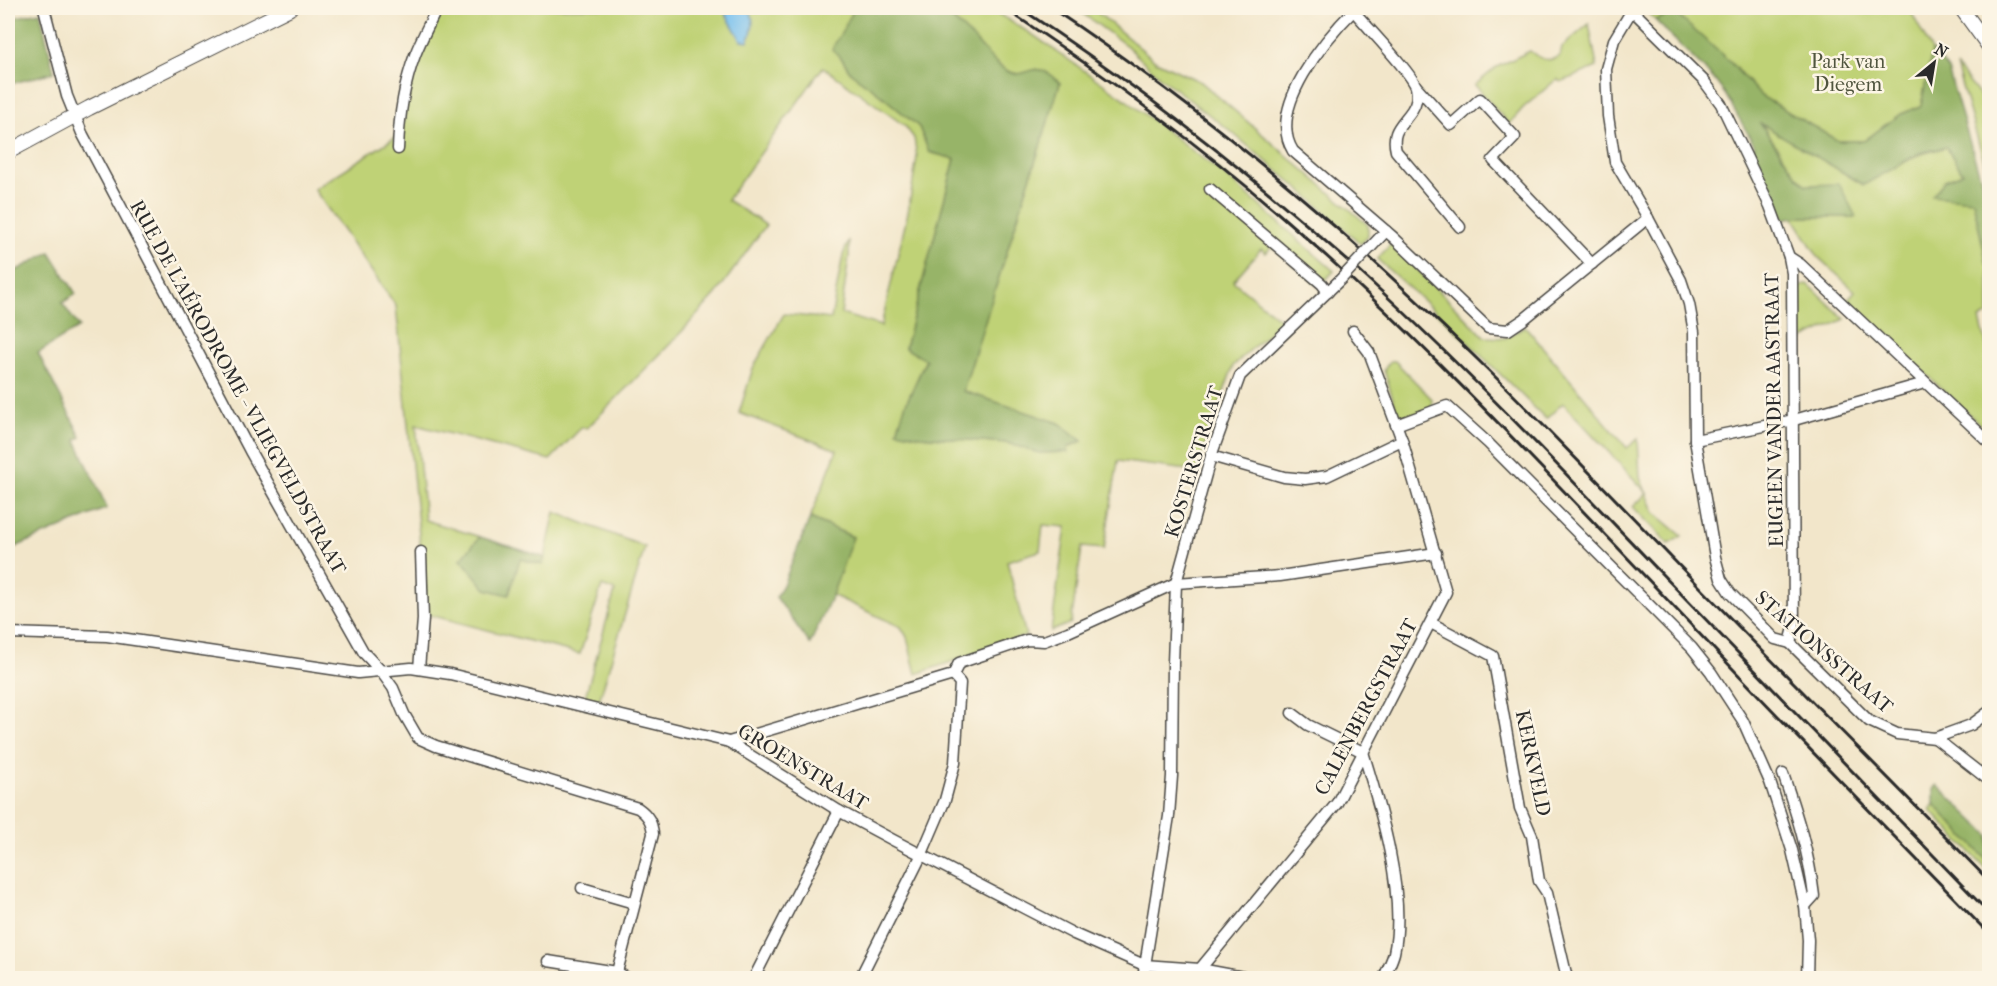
<svg xmlns="http://www.w3.org/2000/svg" width="1997" height="986" font-family="'IM FELL French Canon',serif">
  <rect width="100%" height="100%" fill="#fcf5e5"/>
  <filter id="ink" filterUnits="userSpaceOnUse"><feTurbulence type="fractalNoise" baseFrequency=".0167" numOctaves="2"/><feDisplacementMap in="SourceGraphic" scale="12" xChannelSelector="R" yChannelSelector="G"/><feConvolveMatrix kernelMatrix="1 2 1 2 8 2 1 2 1" color-interpolation-filters="sRGB"/></filter>
  <filter id="wash" filterUnits="userSpaceOnUse"><feTurbulence type="fractalNoise" baseFrequency=".008" numOctaves="4" result="noise"/><feDisplacementMap in="SourceGraphic" scale="24" xChannelSelector="R" yChannelSelector="G"/><feGaussianBlur stdDeviation="1.35" result="paint"/><feColorMatrix in="noise" values="0 0 0 0 0 0 0 0 0 0 0 0 0 0 0 0 0 1.4 0 .05"/><feComposite in="paint" operator="in"/></filter>
  <g filter="url(#wash)">
    <rect width="100%" height="100%" fill="#f2e6ca"/>
    <g fill="#bfd276" stroke="#757e50" stroke-width="1.5">
      <path d="M440 8H855L833 49 842 59 851 73 876 91 919 127 929 152 955 159 905 348 926 359 905 406 920 436 1007 443 1040 453 1068 452V447L1082 441 1059 423 963 391 1060 83 1037 69C1028 73 1020 76 1010 72 994 65 983 48 971 37 960 25 948 15 934 8H989L1033 35 1122 97 1227 177 1334 271 1319 287 1272 246 1266 253 1261 249 1233 281 1282 321 1233 366 1196 471 1118 461 1104 549 1082 547 1071 623 1051 631 1066 527 1043 525 1040 551 1007 561 1026 636 916 674 907 637 901 627 832 595 853 537 810 518 837 450 739 413 753 368 784 314 831 319 843 255 849 240V256L841 314 881 326 908 212 917 157 914 138 905 126 823 67 727 200 766 225 716 294 676 338 587 428 582 427 550 460 416 425 425 520 480 537 461 559H520L543 565 555 512 645 547 599 701 585 697 615 591 602 586 580 654 430 615 425 616 420 604V544L396 306 314 189 402 133 407 98 417 57Z"/>
      <path d="M1075 8H1092L1156 61 1201 82 1368 225V236L1361 244 1311 199 1229 130 1161 78 1127 46Z"/>
      <path d="M1642 8H1909L1932 51 1921 106 1899 115 1864 141H1838L1761 96 1729 61 1675 14 1655 20Z"/>
      <path d="M1589 24 1597 67 1561 82 1557 79 1523 108 1509 124 1475 85 1497 67 1530 51C1540 59 1548 63 1560 56L1562 47Z"/>
      <path d="M1956 66 1989 107V178Z"/>
      <path d="M1759 121 1863 185 1918 155 1946 147 1963 173 1945 180 1973 200 1987 264 1989 266V314L1980 319 1989 355V433L1847 300 1855 291 1818 257 1793 217H1855L1839 185H1806L1796 175Z"/>
      <path d="M1390 245H1393L1485 337 1506 338 1525 326 1627 448 1638 439 1640 478 1655 513 1682 536 1669 544 1633 507 1647 493 1563 403 1546 419 1447 322 1377 259Z"/>
      <path d="M1808 284 1845 319 1799 341V287Z"/>
      <path d="M1390 361H1395L1432 399V406C1426 413 1411 417 1401 416L1397 412 1384 370Z"/>
      <path d="M1934 804 1989 862V872L1930 810Z"/>
    </g>
    <g fill="#97b467" stroke="#617049" stroke-width="1.5">
      <path d="M855 8H934C948 15 960 25 971 36 983 48 994 65 1009 72 1023 78 1030 67 1041 70 1048 71 1055 79 1060 83L963 391 1059 423 1082 441 1068 447V452L1040 453 1007 443 920 436 897 431 905 406 926 360 905 348 955 159 929 152 919 127 876 91 851 73 842 59 832 49Z"/>
      <path d="M40 12 54 72 10 84 8 79V19Z"/>
      <path d="M1675 13 1729 61 1761 96 1838 141H1864L1899 115 1921 106 1932 51 1937 55 1948 70 1986 196H1989V266L1987 265 1973 200 1932 196 1945 180 1963 173 1946 147 1920 153 1864 185 1760 123 1796 175 1806 185 1839 184 1856 217H1794L1784 219 1749 148 1755 146 1725 94 1713 78 1655 20Z"/>
      <path d="M50 252 76 294 62 303 79 327 38 353 81 437 76 440 107 508 8 550V275Z"/>
      <path d="M810 518 853 537 832 595 810 644 776 597 783 585Z"/>
      <path d="M480 537 544 557 543 565 520 559 509 595 486 589 461 559Z"/>
      <path d="M1937 785 1989 835V862L1934 804V789Z"/>
    </g>
    <path fill="#76c0ef" stroke="#50768d" stroke-width="1.5" d="M722 8H749C755 19 754 29 748 41L741 40Z"/>
  </g>
  <g filter="url(#ink)">
    <g fill="none" stroke-linecap="round" stroke-linejoin="round">
      <g stroke="#494743" stroke-width="13">
        <g id="minor">
          <path d="M44 8 67 96 82 133 250 451 364 653 380 670 393 688 404 714 418 738 436 746 638 808C648 815 652 822 653 834L617 972 627 978"/>
          <path d="M1356 8C1327 37 1266 108 1293 151L1393 237 1488 328 1508 330 1523 320 1648 218"/>
          <path d="M1630 8 1704 81 1721 104 1770 206 1789 257 1792 273 1794 628 1790 643"/>
          <path d="M1353 10C1365 25 1412 73 1416 87 1418 95 1416 104 1412 110 1401 126 1391 131 1396 151L1460 227"/>
          <path d="M1632 10 1614 40 1606 69 1608 116 1615 162 1648 218 1681 280 1689 304 1694 332 1695 440 1715 557 1721 579 1730 593 1775 639 1790 643 1869 721 1897 734 1935 738 1971 725 1990 711"/>
          <path d="M1416 86 1451 125 1480 99 1515 137 1493 160 1592 264"/>
          <path d="M398 149C399 119 404 84 415 55 421 39 430 23 437 8"/>
          <path d="M1210 189 1322 284 1328 292"/>
          <path d="M1370 248 1386 231"/>
          <path d="M1789 257 1800 264 1990 443"/>
          <path d="M1396 425 1447 406 1488 443 1692 648 1711 672 1743 721 1770 782 1792 850 1805 906 1808 940 1807 978"/>
          <path d="M1695 440 1794 420 1925 383"/>
          <path d="M1211 456 1284 477 1305 479 1327 476 1402 440"/>
          <path d="M1431 623 1493 656 1520 808 1532 836 1539 881 1547 893 1567 978"/>
          <path d="M8 633 107 636 358 673 411 668 450 674 729 742 839 811 893 840 1074 934 1144 965 1200 969 1243 977 1264 978"/>
          <path d="M419 669 423 619 421 552"/>
          <path d="M1292 713 1308 725 1363 752C1380 807 1407 896 1394 953 1392 961 1387 970 1384 978"/>
          <path d="M1935 738 1990 781"/>
          <path d="M729 742 953 675 959 663 1027 640 1044 641 1068 632 1176 583 1280 576 1436 553"/>
          <path d="M1783 774C1797 815 1809 853 1814 896L1805 906"/>
          <path d="M582 888 634 903"/>
          <path d="M548 961 617 972"/>
          <path d="M1200 969 1337 803 1446 592 1402 440 1369 352 1353 331"/>
          <path d="M754 978 839 811"/>
          <path d="M860 978 921 856 945 800 955 763 960 683 953 675"/>
          <path d="M1143 978 1169 816 1172 776 1173 663 1176 583 1211 456 1240 376 1342 278"/>
        </g>
      </g>
      <g stroke="#494743" stroke-width="16">
        <g id="major">
          <path d="M1961 8 1990 48"/>
          <path d="M8 152 89 108 290 8"/>
        </g>
      </g>
      <use href="#minor" stroke="#fff" stroke-width="10"/>
      <use href="#major" stroke="#fff" stroke-width="14"/>
      <g stroke="#2b2b2b" stroke-width="3">
        <path d="M1004 8C1102 73 1198 143 1287 221 1419 336 1538 464 1659 591 1768 707 1879 821 1990 935"/>
        <path d="M1020 8C1143 89 1259 180 1368 279 1470 372 1565 473 1660 572 1770 686 1880 800 1990 914"/>
        <path d="M1051 8C1203 109 1344 228 1474 356 1551 431 1625 510 1700 587 1796 686 1894 783 1990 882"/>
      </g>
      <g stroke="#494743" stroke-width="13" stroke-linecap="butt">
        <path id="minor-bridge" d="M1342 278 1370 248"/>
      </g>
      <use href="#minor-bridge" stroke="#fff" stroke-width="10"/>
    </g>
  </g>
  <g text-anchor="middle" dominant-baseline="central" stroke-width="5" stroke-linejoin="round" paint-order="stroke">
    <g font-size="20" fill="#50553e" stroke="#fcf5e5">
      <text x="1848" y="61">Park van<tspan x="1848" dy="23">Diegem</tspan></text>
    </g>
    <g font-size="20" fill="#2b2b2b" stroke="#fcf5e5">
      <text transform="translate(238 387) rotate(61)">RUE DE L'AÉRODROME - VLIEGVELDSTRAAT</text>
      <text transform="translate(1774 410) rotate(-91)">EUGEEN VANDER AASTRAAT</text>
      <text transform="translate(1194 462) rotate(-73)">KOSTERSTRAAT</text>
      <text transform="translate(1824 652) rotate(41)">STATIONSSTRAAT</text>
      <text transform="translate(1366 707) rotate(-62)">CALENBERGSTRAAT</text>
      <text transform="translate(1533 763) rotate(78)">KERKVELD</text>
      <text transform="translate(803 767) rotate(31)">GROENSTRAAT</text>
    </g>
  </g>
  <rect width="1997" height="986" fill="none" stroke="#fcf5e5" stroke-width="30"/>
  <g transform="translate(1934 63) rotate(30)" stroke="#fcf5e5" stroke-width="4.5" paint-order="stroke">
  <path d="M0-4.5L10 22L0 15L-10 22Z" fill="#2b2b2b"/>
  <text y="-9" font-size="16" font-weight="bold" text-anchor="middle" fill="#2b2b2b">N</text>
  </g>
</svg>
